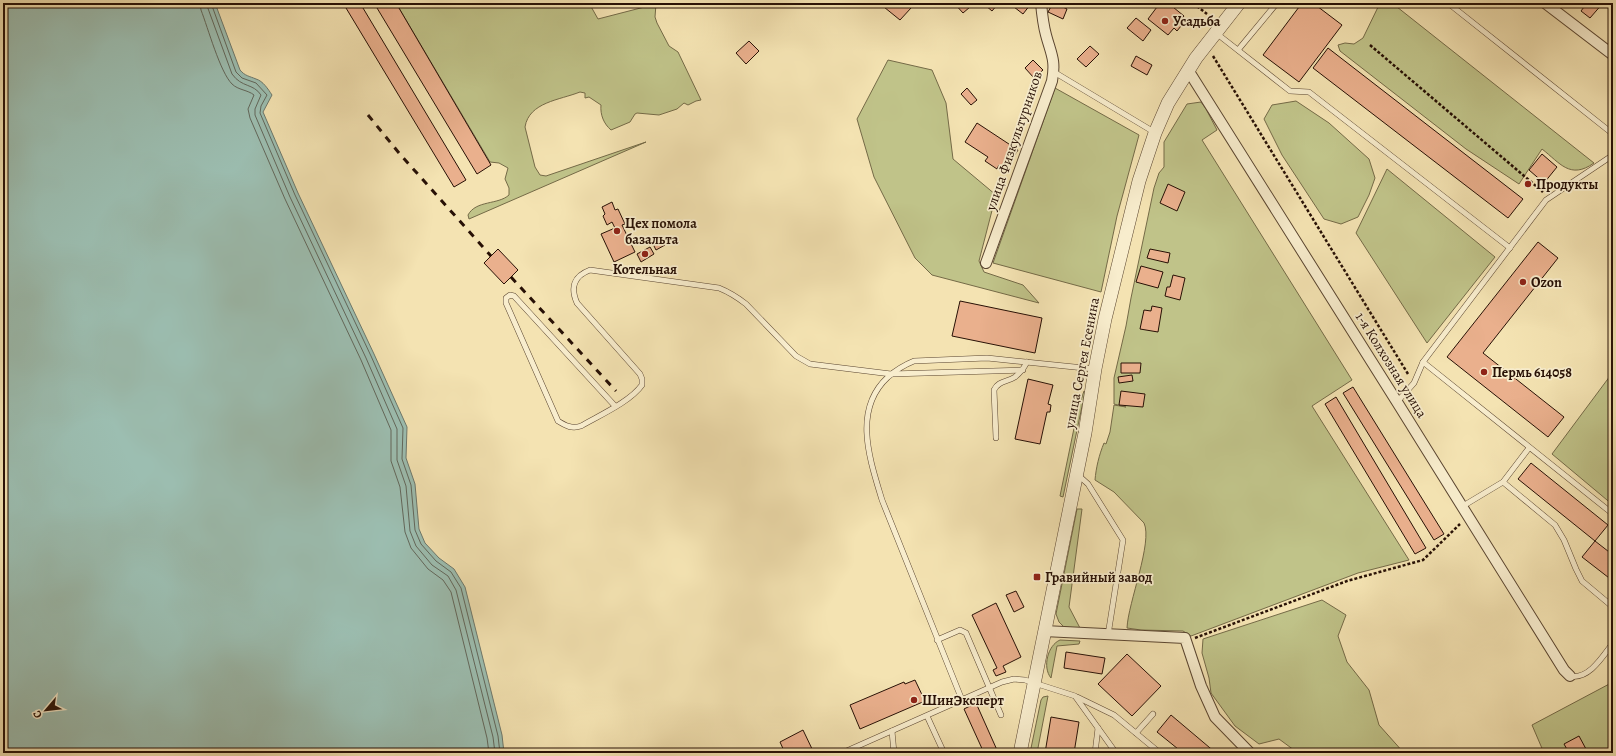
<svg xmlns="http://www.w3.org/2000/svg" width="1616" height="756" font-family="Alegreya,serif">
  <rect width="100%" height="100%" fill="#f4e3b2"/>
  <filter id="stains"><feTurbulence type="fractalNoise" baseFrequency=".005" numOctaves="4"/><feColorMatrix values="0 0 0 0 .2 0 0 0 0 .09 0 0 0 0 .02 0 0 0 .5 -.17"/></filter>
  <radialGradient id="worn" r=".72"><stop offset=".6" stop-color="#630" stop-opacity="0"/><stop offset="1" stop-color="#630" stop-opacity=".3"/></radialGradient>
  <g fill="#c0c389" stroke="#746a47">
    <path d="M396 3H439L445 7 460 3H589L598 19 656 4 655 17 657 23 669 46 678 52 701 100 696 101 688 105 684 103 677 109 659 115 637 113 635 114 630 122 611 130C604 124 600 115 601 105L589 97 585 98V93L580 92C560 100 529 102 525 127L535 167 540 175 546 176 646 142 469 219 468 215C476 200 498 205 509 195V188L505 179 508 168 499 163 490 162Z"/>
    <path d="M1380 3H1392L1594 163C1570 180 1560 163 1542 149L1519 184 1466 149 1340 51 1338 45 1345 43 1354 44 1363 38Z"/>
    <path d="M888 60 932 70 946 103 953 159 996 195 979 261 984 272 1023 285 1039 303 932 275 915 258 874 177 857 119Z"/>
    <path d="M1055 88 1139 135 1117 216 1101 292 993 263Z"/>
    <path d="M1296 101 1329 123 1369 159 1375 178 1369 195 1358 217 1341 224 1324 219 1282 155 1264 119 1272 105Z"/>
    <path d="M1201 102 1206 109 1217 130 1202 140 1352 380 1312 406 1409 560 1358 573 1191 636 1183 631 1141 630 1127 628C1128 603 1153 542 1144 523L1114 492 1095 480C1096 468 1099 455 1104 443L1106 444 1110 432 1114 405 1126 407 1114 404V378L1126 326 1131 298 1154 188 1159 173 1164 167V142L1187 104Z"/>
    <path d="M1387 169 1495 257 1427 343 1356 233Z"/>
    <path d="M1613 372V505L1552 454Z"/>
    <path d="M1084 391 1085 392 1063 497 1060 496 1078 409Z"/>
    <path d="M1077 509H1082L1069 607 1080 628 1064 627 1059 622 1056 614Z"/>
    <path d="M1322 600 1346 615 1338 636 1347 662 1369 690 1379 725 1404 753H1298L1279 739 1259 744 1235 726 1211 693 1209 678 1202 653 1203 639Z"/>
    <path d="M1060 640 1080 641 1079 644 1057 646 1051 678C1042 667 1048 645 1060 640Z"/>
    <path d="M1613 682V753H1544L1532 725Z"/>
    <path d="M1048 696 1037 753H1030L1041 700 1043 697Z"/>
  </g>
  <path fill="#9cbeb1" stroke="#6d786c" d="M3 3H215L240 70C245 76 249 76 256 79 263 81 268 89 272 95L263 112 298 193 374 354 407 427 406 458 415 484 419 529 425 543 439 558 454 569 465 587 502 735 504 753H3Z"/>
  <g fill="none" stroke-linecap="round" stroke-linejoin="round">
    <g stroke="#62675b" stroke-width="1">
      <path d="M200 3 201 10C208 28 220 72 232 84 238 90 248 90 254 95L248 109 250 118 285 199 361 360 391 430V461L400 487 405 532 411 548 428 569 443 580 451 592 487 738 489 753"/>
      <path d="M206 3 232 74C242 88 253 83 261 95L255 109V115L290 197 366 358 397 429V460L406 486 410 531 416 546 432 565 448 576 456 590 493 737 495 753"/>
      <path d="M211 3 236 72 242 78 256 83 267 95 261 106 260 113 295 195 371 356 403 428 402 459 411 485 415 530 421 544 436 561 451 572 461 588 498 736 500 753"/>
    </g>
  </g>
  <g fill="#eab08d" stroke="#271005">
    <path d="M343 3H360L466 180 454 187Z"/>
    <path d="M374 3H396L491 165 477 174Z"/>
    <path d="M879 3H906L911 8 900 20Z"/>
    <path d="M954 3H967L970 7 963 13Z"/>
    <path d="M987 3H994L997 5 992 11 985 5Z"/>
    <path d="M1018 3H1027L1030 5 1023 14 1014 7Z"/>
    <path d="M1053 3H1063L1061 6 1067 9 1063 19 1048 12Z"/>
    <path d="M1160 3H1168L1184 16 1178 23 1181 26 1177 31 1174 28 1168 35 1148 19Z"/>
    <path d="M1302 3H1313L1342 25 1299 82 1263 55Z"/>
    <path d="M1587 3H1603L1590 18 1581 11Z"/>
    <path d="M1136 18 1151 30 1143 41 1127 28Z"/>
    <path d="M749 41 759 51 746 64 736 53Z"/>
    <path d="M1090 46 1099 54 1086 67 1077 59Z"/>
    <path d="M1328 48 1523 199 1508 218 1313 68Z"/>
    <path d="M1136 56 1152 65 1147 75 1131 66Z"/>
    <path d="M1033 60 1043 70 1034 78 1025 68Z"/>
    <path d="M967 88 977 100 971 105 961 94Z"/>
    <path d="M977 123 1018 150 1005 169 999 165 997 169 985 161 988 157 965 142Z"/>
    <path d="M1542 154 1557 167 1544 183 1529 170Z"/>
    <path d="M1168 184 1185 192 1177 211 1160 203Z"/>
    <path d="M612 202 615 210 618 209 625 224 622 225 635 252 614 262 601 234 615 228 612 222 607 225 603 216 605 214 602 207Z"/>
    <path d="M662 239 665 245 656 250 653 244Z"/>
    <path d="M1538 242 1558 258 1483 353 1564 417 1548 437 1447 357Z"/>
    <path d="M650 247 654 254 641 262 637 254Z"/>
    <path d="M498 249 518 270 504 284 484 263Z"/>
    <path d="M1150 249 1170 253 1168 263 1147 258Z"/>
    <path d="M1141 266 1163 272 1158 288 1136 282Z"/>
    <path d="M1173 275 1185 278 1180 300 1165 296 1167 287H1170Z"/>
    <path d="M960 301 1042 318 1035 353 952 336Z"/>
    <path d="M1152 306 1162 308 1158 332 1140 329 1144 310 1151 311Z"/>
    <path d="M1121 363H1141L1140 373H1121Z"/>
    <path d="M1132 375 1133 381 1119 383 1118 377Z"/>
    <path d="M1028 379 1053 385 1048 404 1051 405 1050 412H1047L1040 444 1015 439Z"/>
    <path d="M1353 387 1444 534 1434 540 1343 393Z"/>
    <path d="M1121 391 1145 394 1143 407 1119 405Z"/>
    <path d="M1336 397 1426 548 1415 554 1325 404Z"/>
    <path d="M1531 463 1608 525 1595 541 1518 479Z"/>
    <path d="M1595 541 1613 555V581L1582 557Z"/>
    <path d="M1016 591 1024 607 1014 612 1006 595Z"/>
    <path d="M996 603 1021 657 1003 666 1006 672 996 676 993 670 997 668 972 615Z"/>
    <path d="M1066 652 1105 658 1102 674 1064 668Z"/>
    <path d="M1127 654 1161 686 1132 716 1098 684Z"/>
    <path d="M915 680 925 701 860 729 850 705 904 682 905 684Z"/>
    <path d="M976 703 997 750 992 753H984L964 709Z"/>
    <path d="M1171 715 1216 753H1183L1157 732Z"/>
    <path d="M1051 717 1079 722 1074 753H1045Z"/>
    <path d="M803 730 814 753H785L780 742Z"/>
    <path d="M1579 736 1586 749 1578 753H1569L1564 744Z"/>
  </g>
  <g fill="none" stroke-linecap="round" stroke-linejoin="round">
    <g stroke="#5a4530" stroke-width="6">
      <g id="service">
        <path d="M1448 3 1613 134"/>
        <path d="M1216 33 1290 91 1309 92 1510 248"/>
        <path d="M1238 50 1277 3"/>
        <path d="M1054 72 1154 132"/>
        <path d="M1423 362 1613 514"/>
        <path d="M1397 402 1414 383 1423 362 1546 200 1613 155"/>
        <path d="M615 406 514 296 510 295 506 298V303L558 421C566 426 572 429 581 426 598 416 630 402 642 385V379L640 374 577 303C570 287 574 276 590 270L719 288C729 292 737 297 746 304L796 356 810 364 891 374 1023 370"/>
        <path d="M996 438 994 390C998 381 1007 382 1015 377 1020 373 1024 368 1027 362"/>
        <path d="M1078 475 1088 484 1123 540 1108 635"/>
        <path d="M1503 482 1555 525 1564 540 1576 569 1582 581 1613 607"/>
        <path d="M1463 506 1503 482 1529 448"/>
        <path d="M937 640 960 630 966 633 1001 715"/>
        <path d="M1570 676C1589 680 1603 656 1613 643"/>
        <path d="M1077 697 1114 715 1160 753"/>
        <path d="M962 700 882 500C870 460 852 410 888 377 896 370 904 365 914 361L987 358 1094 369"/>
        <path d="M927 716 944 753"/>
        <path d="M892 731 894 753"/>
        <path d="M1136 733 1153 714"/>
        <path d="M842 753 1002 682 1014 679 1025 680 1075 696 1116 753"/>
        <path d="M1095 753 1098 728"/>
      </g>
    </g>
    <g stroke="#5a4530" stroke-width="12">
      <g id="minor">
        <path d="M1545 3 1613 55"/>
        <path d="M1188 70 1397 402 1564 670 1570 676"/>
        <path d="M986 263 1052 81C1056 60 1051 54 1046 35 1043 24 1042 14 1041 3"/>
        <path d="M1044 631 1185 638 1201 686 1215 717 1250 753"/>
      </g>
    </g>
    <g stroke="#5a4530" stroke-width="14">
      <path id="tertiary" d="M1020 753 1085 433 1095 369 1105 319 1139 181 1155 133 1168 103 1196 58 1239 3"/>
    </g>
    <g stroke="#271005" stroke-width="2.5" stroke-dasharray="3 2" stroke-linecap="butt">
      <path d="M1193 3 1207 14"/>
      <path d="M1370 45 1543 192"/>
      <path d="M1213 56 1408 374"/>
      <path d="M1195 638 1347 581 1423 560 1460 524"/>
    </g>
    <use href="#service" stroke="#f8edcd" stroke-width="5"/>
    <use href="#minor" stroke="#f8edcd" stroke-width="10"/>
    <use href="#tertiary" stroke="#f8edcd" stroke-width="13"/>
    <g stroke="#271005" stroke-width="3" stroke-dasharray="7 7" stroke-linecap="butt">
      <path d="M368 115 399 153 491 256"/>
      <path d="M511 277 616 391"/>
    </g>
  </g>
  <g fill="#8f2418" stroke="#f8edcd" stroke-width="1.5">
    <circle cx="1165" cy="21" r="4"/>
    <circle cx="1528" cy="184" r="4"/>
    <circle cx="617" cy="231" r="4"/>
    <circle cx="645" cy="254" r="4"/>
    <circle cx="1523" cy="282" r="4"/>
    <circle cx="1484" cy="372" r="4"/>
    <rect x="1033" y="573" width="8" height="8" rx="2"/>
    <circle cx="914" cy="700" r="4"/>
  </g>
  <g text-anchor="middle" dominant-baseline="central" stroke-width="3.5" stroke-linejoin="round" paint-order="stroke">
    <g font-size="14" font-weight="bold" fill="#271005" stroke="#f8edcd" text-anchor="start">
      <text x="1173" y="21">Усадьба</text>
      <text x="1536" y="184">Продукты</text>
      <text x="625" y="223">Цех помола<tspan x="625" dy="16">базальта</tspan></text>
      <text x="645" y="269" text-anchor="middle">Котельная</text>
      <text x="1531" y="282">Ozon</text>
      <text x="1492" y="372">Пермь 614058</text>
      <text x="1045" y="577">Гравийный завод</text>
      <text x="922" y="700">ШинЭксперт</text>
    </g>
    <g font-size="14" fill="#271005" stroke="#f8edcd">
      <text transform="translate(1014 141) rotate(-71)">улица Физкультурников</text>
      <text transform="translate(1082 363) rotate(-79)">улица Сергея Есенина</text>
      <text transform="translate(1391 365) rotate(58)">1-я Колхозная улица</text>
    </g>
  </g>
  <rect width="1616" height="756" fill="none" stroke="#f4e3b2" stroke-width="16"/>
  <rect x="4" y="4" width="1608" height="748" fill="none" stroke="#271005" stroke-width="2"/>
  <rect x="8" y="8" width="1600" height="740" fill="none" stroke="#271005"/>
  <g transform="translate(46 710) rotate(242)" stroke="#f8edcd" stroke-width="3" paint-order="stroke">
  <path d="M0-3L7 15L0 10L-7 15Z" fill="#271005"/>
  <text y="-6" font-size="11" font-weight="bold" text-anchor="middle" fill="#271005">С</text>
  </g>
  <rect width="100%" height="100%" filter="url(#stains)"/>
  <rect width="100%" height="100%" fill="url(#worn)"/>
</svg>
